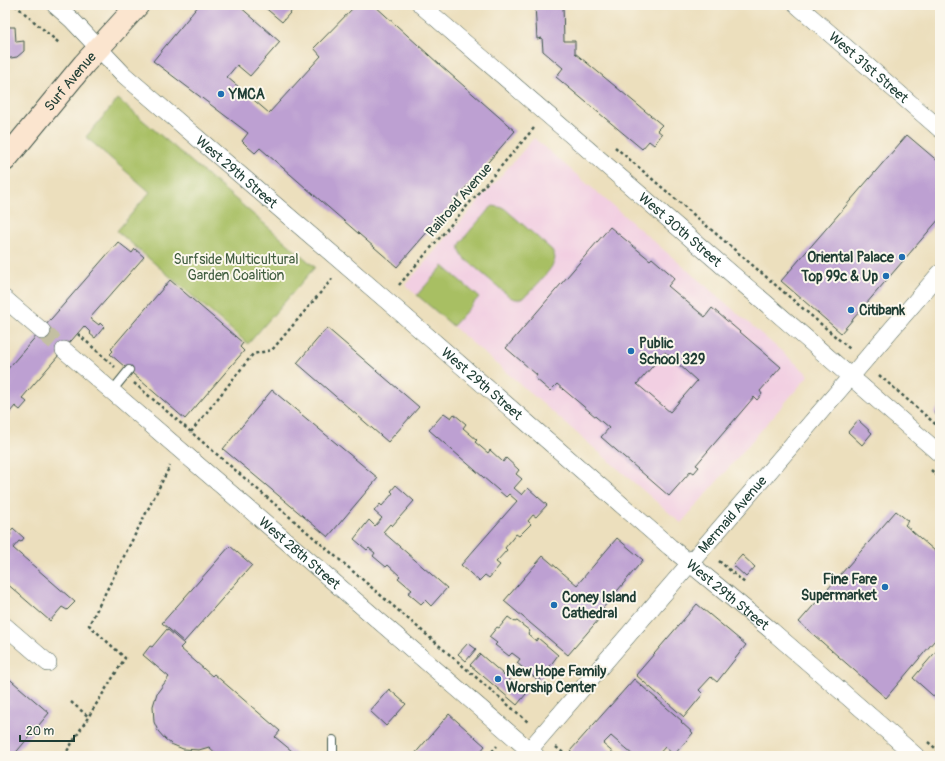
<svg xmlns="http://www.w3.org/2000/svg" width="945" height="761" font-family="Pangolin,sans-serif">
  <rect width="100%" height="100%" fill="#fbf7ec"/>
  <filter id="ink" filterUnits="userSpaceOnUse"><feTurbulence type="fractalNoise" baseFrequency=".025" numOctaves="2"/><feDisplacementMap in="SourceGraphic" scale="8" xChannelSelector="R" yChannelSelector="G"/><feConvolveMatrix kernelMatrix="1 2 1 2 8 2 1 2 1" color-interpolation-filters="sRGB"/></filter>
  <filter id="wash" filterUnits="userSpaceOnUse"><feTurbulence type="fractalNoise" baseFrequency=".012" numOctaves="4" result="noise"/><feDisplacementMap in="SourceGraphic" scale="16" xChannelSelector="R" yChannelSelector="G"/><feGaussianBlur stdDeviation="0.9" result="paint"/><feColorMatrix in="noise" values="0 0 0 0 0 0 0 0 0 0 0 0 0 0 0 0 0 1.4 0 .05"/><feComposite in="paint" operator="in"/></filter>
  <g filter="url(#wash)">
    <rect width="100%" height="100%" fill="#ecdfbd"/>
    <path fill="#f2cfe2" d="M534 138 809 375 681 523 405 285Z"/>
    <g fill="#a8bf64" stroke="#647e4c">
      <path d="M118 99 315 267 248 344 117 231 150 192 86 137Z"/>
      <path d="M493 206 504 208 552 250C554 255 556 257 554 262 553 268 528 296 522 298 518 300 514 299 510 297L463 257C461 253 459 249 460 245 462 238 483 217 488 210Z"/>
      <path d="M443 266 479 297 453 326 417 295Z"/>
    </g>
    <g id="blocks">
      <g fill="#bda0d2" fill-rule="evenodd">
        <path d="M199 5H238L280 42 250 76 237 65 227 77 269 113 321 56 314 48 356 5H374L440 65 515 131 397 267 260 148 255 153 248 147 242 141 248 133 153 61Z"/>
        <path d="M262 5H297L282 22Z"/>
        <path d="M535 5H563L564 41H575V53L662 125 657 130 662 134 654 145 649 141 642 149 556 77 563 68 543 51 542 38 537 39Z"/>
        <path d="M5 27H15L16 42 24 41V51L17 57 5 59Z"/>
        <path d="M907 135 940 163V218L841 333 781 281Z"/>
        <path d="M610 227 650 260 652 258 675 278 668 286 705 317 712 308 781 367 760 391 762 394 757 400 754 397 696 465 699 467 694 473 691 471 669 496 601 437 609 428 557 384 550 391 535 378 537 375 506 348ZM665 352 697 381 670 412 637 384Z"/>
        <path d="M118 242 132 253 135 249 144 257 90 318 99 325 100 323 104 327 95 338 90 334 91 333 84 326 22 398 27 402 20 410 15 406 5 418V372Z"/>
        <path d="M170 280 243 343 240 347 244 351 185 419 110 354 113 351 111 349Z"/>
        <path d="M327 328 419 407 388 442 297 363Z"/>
        <path d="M272 390 378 478 328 537 223 449Z"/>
        <path d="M940 406V418L934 413Z"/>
        <path d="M444 413 451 418 454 414 466 424 463 428 477 440 475 442 488 453 490 450 503 462 506 458 519 470 516 474 522 479 514 488 522 495 528 488 547 505 536 517 533 515 528 521 531 524 519 536 516 534 505 548 507 550 496 562 500 565 489 578 485 575 479 581 461 565 517 501 509 494 506 497 429 430Z"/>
        <path d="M858 420 872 433 862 445 848 432Z"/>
        <path d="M396 485 414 501 392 526 390 524 383 532 447 588 431 606 425 600 421 604 415 599 408 593 412 590 398 578 400 576 388 565 386 567 373 556 375 553 369 548 367 550 354 539 369 520 375 526 382 518 374 511 380 504 382 506 393 493 391 491Z"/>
        <path d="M896 511 908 521 905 525 935 551 940 545V634L886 698 799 622Z"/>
        <path d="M13 528 24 538 21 542 19 541 13 548 75 602 67 610 62 607 50 621 5 582V541L11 534 9 533Z"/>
        <path d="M617 538 643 560 603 608 606 611 568 655 504 601 543 556 577 585Z"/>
        <path d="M230 546 252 565 184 642 162 623Z"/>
        <path d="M742 555 755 567 746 577 733 565Z"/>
        <path d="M697 604 746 645 717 682 711 677 699 690 703 694 684 717 636 675Z"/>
        <path d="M508 617 515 622 517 621 530 631 528 634 536 641 538 638 558 655 539 681 517 663 520 659 512 653 509 656 495 645 497 643 489 637 497 627 499 628Z"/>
        <path d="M167 629 184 644 180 648 212 676 214 674 280 731 275 737 298 756H219L209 747 199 750 183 749 171 744 165 739 158 731 154 722 153 706 157 693 169 677 143 655 150 646 152 647Z"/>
        <path d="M468 643 476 649 466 661 458 654Z"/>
        <path d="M939 648 940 649V702L913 678Z"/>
        <path d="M480 654 526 694 517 705 470 665Z"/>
        <path d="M5 675 49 713 13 756H5Z"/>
        <path d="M634 679 682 721 681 722 693 733 674 755 665 747 657 756H634L611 736 603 744 617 756H576L570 751Z"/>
        <path d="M389 689 406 704 386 726 370 711Z"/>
        <path d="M449 714 485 746 477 756H413Z"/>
      </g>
    </g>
  </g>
  <g filter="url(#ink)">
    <use href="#blocks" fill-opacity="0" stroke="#3e5549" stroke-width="1"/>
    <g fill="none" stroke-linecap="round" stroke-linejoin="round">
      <path stroke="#c3bfa2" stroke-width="17" stroke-dasharray="17 8" stroke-linecap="butt" d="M42 331 64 350"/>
      <g stroke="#3e5549" stroke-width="10">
        <g id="lane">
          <path d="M112 391 129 370"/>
          <path d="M333 756V740"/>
        </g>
      </g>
      <g stroke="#3e5549" stroke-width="18">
        <g id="street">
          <path id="s1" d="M55 5 72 20 124 75 386 300 670 547 772 631 916 756"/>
          <path id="s2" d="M421 5 940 454"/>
          <path id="s3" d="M797 5 940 129"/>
          <path d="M5 299 42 331"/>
          <path id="s4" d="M64 350 536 756"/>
          <path d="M5 626 48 663"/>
          <path id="s5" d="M524 756 940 273"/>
        </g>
      </g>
      <g stroke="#3e5549" stroke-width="24">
        <g id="secondary">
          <path id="s6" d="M5 160 84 64 138 5"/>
        </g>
      </g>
      <g stroke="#3e5549" stroke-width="2.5" stroke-dasharray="3 3" stroke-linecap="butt">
        <path d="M15 5 59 43"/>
        <path d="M615 147 850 349"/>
        <path d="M399 285 534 128"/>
        <path d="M78 334 115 367"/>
        <path d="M879 375 940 428"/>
        <path d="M134 383 528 722"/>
        <path d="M191 432 253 354 272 350 332 279"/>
        <path d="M931 470 940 478"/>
        <path d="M719 561 746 584"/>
        <path d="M71 702 89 717"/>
        <path d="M928 742 940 752"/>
        <path d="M556 747 567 756"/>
        <path d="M64 756 125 658 89 625 170 466"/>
        <path d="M488 756 497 746"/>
      </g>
      <use href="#lane" stroke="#fff" stroke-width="8"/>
      <use href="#street" stroke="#fff" stroke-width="17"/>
      <use href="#secondary" stroke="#fbe5cf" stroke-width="22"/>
    </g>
  </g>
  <g fill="#1f6fb2" stroke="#fbf7ec" stroke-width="1.5">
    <circle cx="221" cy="94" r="4"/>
    <circle cx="902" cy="257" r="4"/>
    <circle cx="886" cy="276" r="4"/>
    <circle cx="851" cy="310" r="4"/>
    <circle cx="631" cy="351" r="4"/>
    <circle cx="885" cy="587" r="4"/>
    <circle cx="554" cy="605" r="4"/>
    <circle cx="498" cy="679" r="4"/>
  </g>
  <g text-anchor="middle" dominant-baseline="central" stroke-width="4" stroke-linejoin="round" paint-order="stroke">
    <g font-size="14" fill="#1f3d34" stroke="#fbf7ec">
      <text stroke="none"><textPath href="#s3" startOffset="95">West 31st Street</textPath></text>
      <text stroke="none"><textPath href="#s6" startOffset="102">Surf Avenue</textPath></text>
      <text stroke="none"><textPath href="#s1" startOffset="247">West 29th Street</textPath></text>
      <text transform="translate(459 200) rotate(-49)">Railroad Avenue</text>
      <text stroke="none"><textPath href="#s2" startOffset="343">West 30th Street</textPath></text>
      <text stroke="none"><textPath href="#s1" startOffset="571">West 29th Street</textPath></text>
      <text stroke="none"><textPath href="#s5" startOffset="319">Mermaid Avenue</textPath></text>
      <text stroke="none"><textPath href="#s4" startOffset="311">West 28th Street</textPath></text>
      <text stroke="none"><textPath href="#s1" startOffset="895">West 29th Street</textPath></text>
    </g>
    <g font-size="14" font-weight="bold" fill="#1f3d34" stroke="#fbf7ec" text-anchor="start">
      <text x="229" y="94">YMCA</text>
      <text x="894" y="257" text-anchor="end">Oriental Palace</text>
      <text x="878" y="276" text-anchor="end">Top 99c &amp; Up</text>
      <text x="859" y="310">Citibank</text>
      <text x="639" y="343">Public<tspan x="639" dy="16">School 329</tspan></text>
      <text x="877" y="579" text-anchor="end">Fine Fare<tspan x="877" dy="16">Supermarket</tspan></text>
      <text x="562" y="597">Coney Island<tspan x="562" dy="16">Cathedral</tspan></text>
      <text x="506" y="671">New Hope Family<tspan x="506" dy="16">Worship Center</tspan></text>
    </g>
    <g font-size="14" fill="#415e40" stroke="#fbf7ec">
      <text x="236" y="259">Surfside Multicultural<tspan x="236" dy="16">Garden Coalition</tspan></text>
    </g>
  </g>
  <rect width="945" height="761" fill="none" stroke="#fbf7ec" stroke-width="20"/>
  <path d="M20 735v6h54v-6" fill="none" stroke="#1f3d34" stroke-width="2"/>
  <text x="26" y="735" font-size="12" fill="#1f3d34" stroke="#fbf7ec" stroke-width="3" paint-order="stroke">20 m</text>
</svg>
